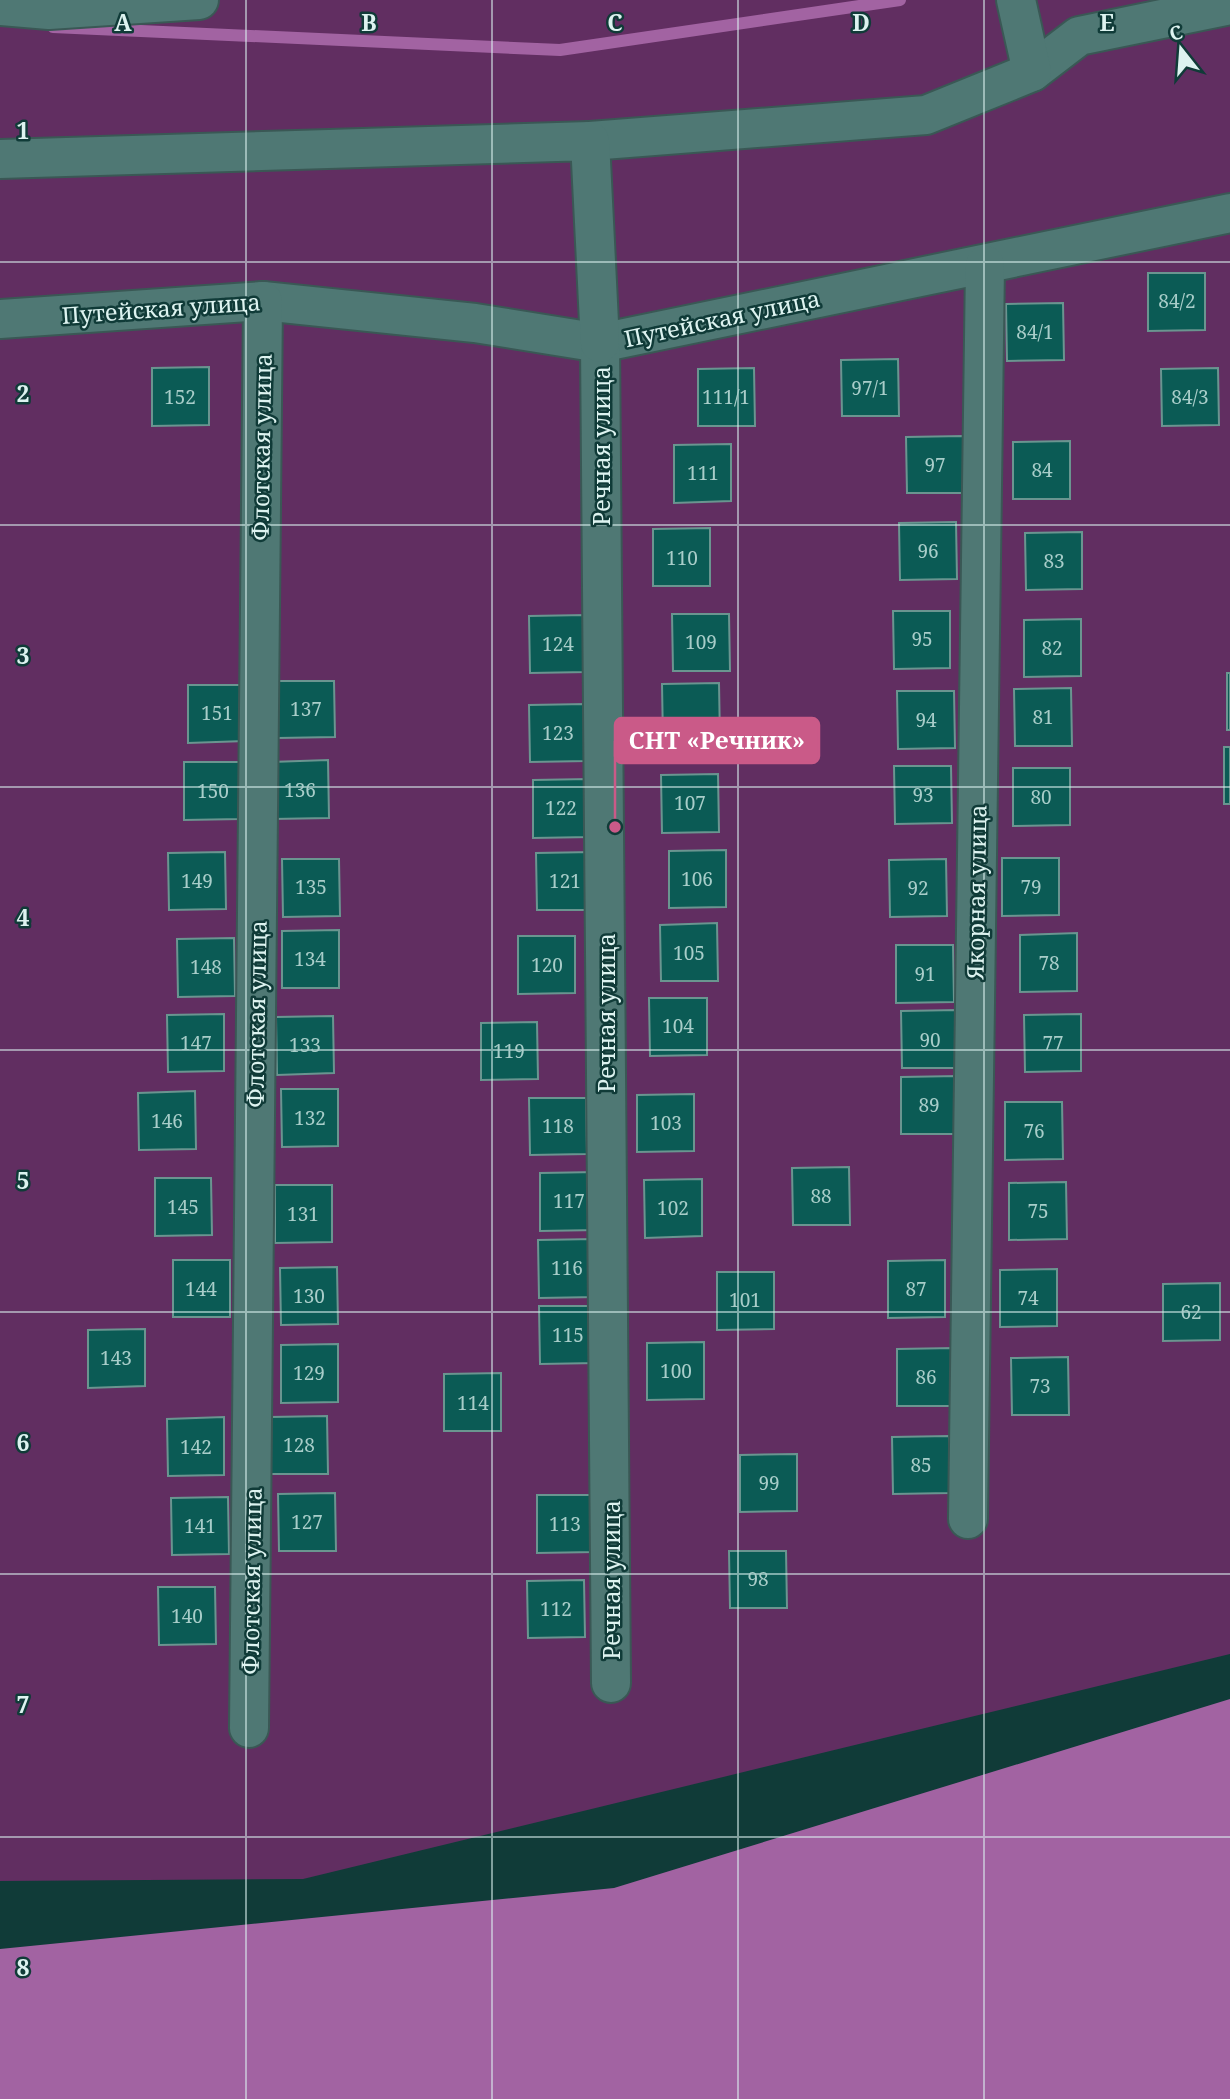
<svg xmlns="http://www.w3.org/2000/svg" width="1230" height="2099" font-family="'Noto Serif',serif">
  <rect width="100%" height="100%" fill="#103b38"/>
  <path fill="#612e61" d="M0 0H1230V1654L303 1879 0 1881Z"/>
  <path fill="#a263a2" d="M1230 1699V2099H0V1949L614 1888Z"/>
  <g fill="none" stroke-linecap="round" stroke-linejoin="round">
    <path stroke="#a263a2" stroke-width="12" d="M53 27 560 50 900 0"/>
  </g>
  <g fill="#0b5b55" stroke="#6a9590" stroke-width="2">
    <path d="M1148 273H1205V330L1148 331Z"/>
    <path d="M1063 303 1064 360 1007 361 1006 304Z"/>
    <path d="M898 359 899 416H842L841 360Z"/>
    <path d="M209 367V425L152 426V368Z"/>
    <path d="M754 368 755 426H698V369Z"/>
    <path d="M1218 368 1219 425 1162 426 1161 369Z"/>
    <path d="M963 436 964 493H907L906 437Z"/>
    <path d="M1070 441V499H1013V442Z"/>
    <path d="M731 444V501L674 503V445Z"/>
    <path d="M956 522 957 579 900 580 899 523Z"/>
    <path d="M710 528V586H653V529Z"/>
    <path d="M1082 532V589L1026 590 1025 533Z"/>
    <path d="M893 611H950V668L894 669Z"/>
    <path d="M672 614H729L730 671H673Z"/>
    <path d="M586 615 587 672 530 673 529 616Z"/>
    <path d="M1081 619V676L1024 677V620Z"/>
    <rect x="1227" y="673" width="3" height="57"/>
    <path d="M277 681H334L335 737 278 738Z"/>
    <path d="M719 683 720 740 663 741 662 684Z"/>
    <path d="M188 685H245V741L188 743Z"/>
    <path d="M1071 688 1072 746H1015L1014 689Z"/>
    <path d="M897 691H954L955 748 898 749Z"/>
    <path d="M586 704 587 761 530 762 529 705Z"/>
    <rect x="1224" y="747" width="6" height="57"/>
    <path d="M328 760 329 818 272 819 271 762Z"/>
    <path d="M184 762H241V819L184 820Z"/>
    <path d="M894 766H951L952 823 895 824Z"/>
    <path d="M1013 768H1070V825L1013 826Z"/>
    <path d="M718 774 719 832 662 833 661 775Z"/>
    <path d="M589 779 590 837 533 838V780Z"/>
    <path d="M726 850V907L669 908V851Z"/>
    <path d="M225 852 226 909 169 910 168 853Z"/>
    <path d="M593 852 594 910H537L536 853Z"/>
    <path d="M1002 858H1059V915L1002 916Z"/>
    <path d="M282 859H339L340 916 283 917Z"/>
    <path d="M946 859 947 916 890 917 889 860Z"/>
    <path d="M717 923 718 981H661L660 925Z"/>
    <path d="M339 930V988H282V931Z"/>
    <path d="M1077 933V991L1020 992V935Z"/>
    <path d="M518 936H575V993L518 994Z"/>
    <path d="M234 938 235 996 178 997 177 939Z"/>
    <path d="M896 945H953L954 1002 896 1003Z"/>
    <path d="M649 998H707V1055L650 1056Z"/>
    <path d="M958 1010 959 1068H902L901 1011Z"/>
    <path d="M224 1014V1071L168 1072 167 1015Z"/>
    <path d="M1081 1014V1071L1025 1072 1024 1015Z"/>
    <path d="M333 1016 334 1073 277 1075 276 1017Z"/>
    <path d="M537 1022 538 1079 481 1080V1023Z"/>
    <path d="M958 1076V1134H901V1077Z"/>
    <path d="M281 1089H338V1146L282 1147Z"/>
    <path d="M195 1091 196 1149 139 1150 138 1093Z"/>
    <path d="M694 1094V1151L637 1152V1095Z"/>
    <path d="M529 1098H586L587 1154 530 1155Z"/>
    <path d="M1005 1102H1062L1063 1159 1005 1160Z"/>
    <path d="M849 1167 850 1225H793L792 1168Z"/>
    <path d="M597 1172V1230L540 1231V1173Z"/>
    <path d="M155 1178H211L212 1235 155 1236Z"/>
    <path d="M702 1179V1236L645 1238 644 1180Z"/>
    <path d="M1066 1182 1067 1239 1009 1240V1183Z"/>
    <path d="M275 1185H332V1242L275 1243Z"/>
    <path d="M595 1239 596 1297 539 1298 538 1240Z"/>
    <rect x="173" y="1260" width="57" height="57"/>
    <path d="M945 1260V1317L888 1318V1261Z"/>
    <path d="M337 1267 338 1324 281 1325 280 1268Z"/>
    <path d="M1057 1269V1326L1000 1327V1270Z"/>
    <path d="M717 1272H774V1329L717 1330Z"/>
    <path d="M1220 1283V1340L1163 1341V1284Z"/>
    <path d="M539 1306H596L597 1363 540 1364Z"/>
    <path d="M145 1329V1386L88 1388V1330Z"/>
    <path d="M704 1342V1399L647 1400V1343Z"/>
    <path d="M338 1344V1402L281 1403V1345Z"/>
    <path d="M954 1348V1406H897V1349Z"/>
    <path d="M1068 1357 1069 1415H1012L1011 1358Z"/>
    <path d="M501 1373V1431H444V1374Z"/>
    <path d="M327 1416 328 1474H271L270 1417Z"/>
    <path d="M224 1417V1475L168 1476 167 1419Z"/>
    <path d="M949 1436 950 1493 893 1494 892 1437Z"/>
    <path d="M797 1454V1511L740 1512V1455Z"/>
    <path d="M335 1493 336 1551H279L278 1494Z"/>
    <path d="M537 1495H594V1552L537 1553Z"/>
    <path d="M228 1497 229 1554 172 1555 171 1498Z"/>
    <path d="M729 1551H786L787 1608H730Z"/>
    <path d="M584 1580 585 1637 528 1638 527 1581Z"/>
    <path d="M158 1587H215L216 1644 159 1645Z"/>
  </g>
  <g fill="none" stroke-linecap="round" stroke-linejoin="round">
    <g stroke="#3a5855" stroke-width="42">
      <g id="street">
        <path d="M0 6 49 10 199 0"/>
        <path d="M1032 72 1079 36 1230 5"/>
        <path d="M0 319 263 301 475 323 600 343 1230 213"/>
        <path d="M600 343 611 1683"/>
        <path d="M968 1519 985 265"/>
        <path d="M249 1728 263 301"/>
      </g>
    </g>
    <g stroke="#3a5855" stroke-width="42">
      <g id="secondary">
        <path d="M590 141 926 115 1032 72 1016 0"/>
        <path d="M0 159 590 141 600 343"/>
      </g>
    </g>
    <use href="#street" stroke="#4f7874" stroke-width="38"/>
    <use href="#secondary" stroke="#4f7874" stroke-width="38"/>
  </g>
  <path fill="none" stroke="#ddf3f0" stroke-width="2" stroke-opacity="0.55" d="M246 0V2099M492 0V2099M738 0V2099M984 0V2099M0 262H1230M0 525H1230M0 787H1230M0 1050H1230M0 1312H1230M0 1574H1230M0 1837H1230"/>
  <g text-anchor="middle" dominant-baseline="central" stroke-width="5" stroke-linejoin="round" paint-order="stroke">
    <g font-size="19" fill="#a8cdc9">
      <text x="1177" y="301">84/2</text>
      <text x="1035" y="332">84/1</text>
      <text x="870" y="388">97/1</text>
      <text x="180" y="397">152</text>
      <text x="726" y="397">111/1</text>
      <text x="1190" y="397">84/3</text>
      <text x="935" y="465">97</text>
      <text x="1042" y="470">84</text>
      <text x="703" y="473">111</text>
      <text x="928" y="551">96</text>
      <text x="682" y="558">110</text>
      <text x="1054" y="561">83</text>
      <text x="922" y="639">95</text>
      <text x="701" y="642">109</text>
      <text x="558" y="644">124</text>
      <text x="1052" y="648">82</text>
      <text x="306" y="709">137</text>
      <text x="217" y="713">151</text>
      <text x="1043" y="717">81</text>
      <text x="926" y="720">94</text>
      <text x="558" y="733">123</text>
      <text x="300" y="790">136</text>
      <text x="213" y="791">150</text>
      <text x="923" y="795">93</text>
      <text x="1041" y="797">80</text>
      <text x="690" y="803">107</text>
      <text x="561" y="808">122</text>
      <text x="697" y="879">106</text>
      <text x="197" y="881">149</text>
      <text x="565" y="881">121</text>
      <text x="311" y="887">135</text>
      <text x="1031" y="887">79</text>
      <text x="918" y="888">92</text>
      <text x="689" y="953">105</text>
      <text x="310" y="959">134</text>
      <text x="1049" y="963">78</text>
      <text x="547" y="965">120</text>
      <text x="206" y="967">148</text>
      <text x="925" y="974">91</text>
      <text x="678" y="1026">104</text>
      <text x="930" y="1040">90</text>
      <text x="196" y="1043">147</text>
      <text x="1053" y="1043">77</text>
      <text x="305" y="1045">133</text>
      <text x="509" y="1051">119</text>
      <text x="929" y="1105">89</text>
      <text x="310" y="1118">132</text>
      <text x="167" y="1121">146</text>
      <text x="666" y="1123">103</text>
      <text x="558" y="1126">118</text>
      <text x="1034" y="1131">76</text>
      <text x="821" y="1196">88</text>
      <text x="569" y="1201">117</text>
      <text x="183" y="1207">145</text>
      <text x="673" y="1208">102</text>
      <text x="1038" y="1211">75</text>
      <text x="303" y="1214">131</text>
      <text x="567" y="1268">116</text>
      <text x="201" y="1289">144</text>
      <text x="916" y="1289">87</text>
      <text x="309" y="1296">130</text>
      <text x="1028" y="1298">74</text>
      <text x="745" y="1300">101</text>
      <text x="1191" y="1312">62</text>
      <text x="568" y="1335">115</text>
      <text x="116" y="1358">143</text>
      <text x="676" y="1371">100</text>
      <text x="309" y="1373">129</text>
      <text x="926" y="1377">86</text>
      <text x="1040" y="1386">73</text>
      <text x="473" y="1403">114</text>
      <text x="299" y="1445">128</text>
      <text x="196" y="1447">142</text>
      <text x="921" y="1465">85</text>
      <text x="769" y="1483">99</text>
      <text x="307" y="1522">127</text>
      <text x="565" y="1524">113</text>
      <text x="200" y="1526">141</text>
      <text x="758" y="1579">98</text>
      <text x="556" y="1609">112</text>
      <text x="187" y="1616">140</text>
    </g>
    <g font-size="23" fill="#ddf3f0" stroke="#103b38">
      <text transform="translate(161 308) rotate(-4)">Путейская улица</text>
      <text transform="translate(722 318) rotate(-12)">Путейская улица</text>
      <text transform="translate(601 446) rotate(-90)">Речная улица</text>
      <text transform="translate(261 447) rotate(-89)">Флотская улица</text>
      <text transform="translate(976 892) rotate(-89)">Якорная улица</text>
      <text transform="translate(606 1013) rotate(-90)">Речная улица</text>
      <text transform="translate(256 1014) rotate(-89)">Флотская улица</text>
      <text transform="translate(611 1580) rotate(-90)">Речная улица</text>
      <text transform="translate(251 1581) rotate(-89)">Флотская улица</text>
    </g>
  </g>
  <g font-size="23" text-anchor="middle" font-weight="bold" fill="#ddf3f0" stroke="#103b38" stroke-width="5" stroke-linejoin="round" paint-order="stroke">
    <text x="123" y="31">A</text>
    <text x="369" y="31">B</text>
    <text x="615" y="31">C</text>
    <text x="861" y="31">D</text>
    <text x="1107" y="31">E</text>
    <text x="23" y="139">1</text>
    <text x="23" y="402">2</text>
    <text x="23" y="664">3</text>
    <text x="23" y="926">4</text>
    <text x="23" y="1189">5</text>
    <text x="23" y="1451">6</text>
    <text x="23" y="1713">7</text>
    <text x="23" y="1976">8</text>
  </g>
  <path fill="none" stroke="#ca5a88" stroke-width="2.5" d="M615 827L615 741"/>
  <circle fill="#ca5a88" stroke="#103b38" stroke-width="2.5" cx="615" cy="827" r="7"/>
  <rect fill="#ca5a88" stroke="#ca5a88" stroke-width="2.5" x="615" y="718" width="204" height="45" rx="7"/>
  <g font-size="24" text-anchor="middle" font-weight="bold" fill="#fff">
    <text x="717" y="749">СНТ «Речник»</text>
  </g>
  <g transform="translate(1181 49) rotate(343)" stroke="#103b38" stroke-width="5" paint-order="stroke">
  <path d="M0-5L12 26L0 18L-12 26Z" fill="#ddf3f0"/>
  <text y="-10" font-size="19" font-weight="bold" text-anchor="middle" fill="#ddf3f0">С</text>
  </g>
</svg>
